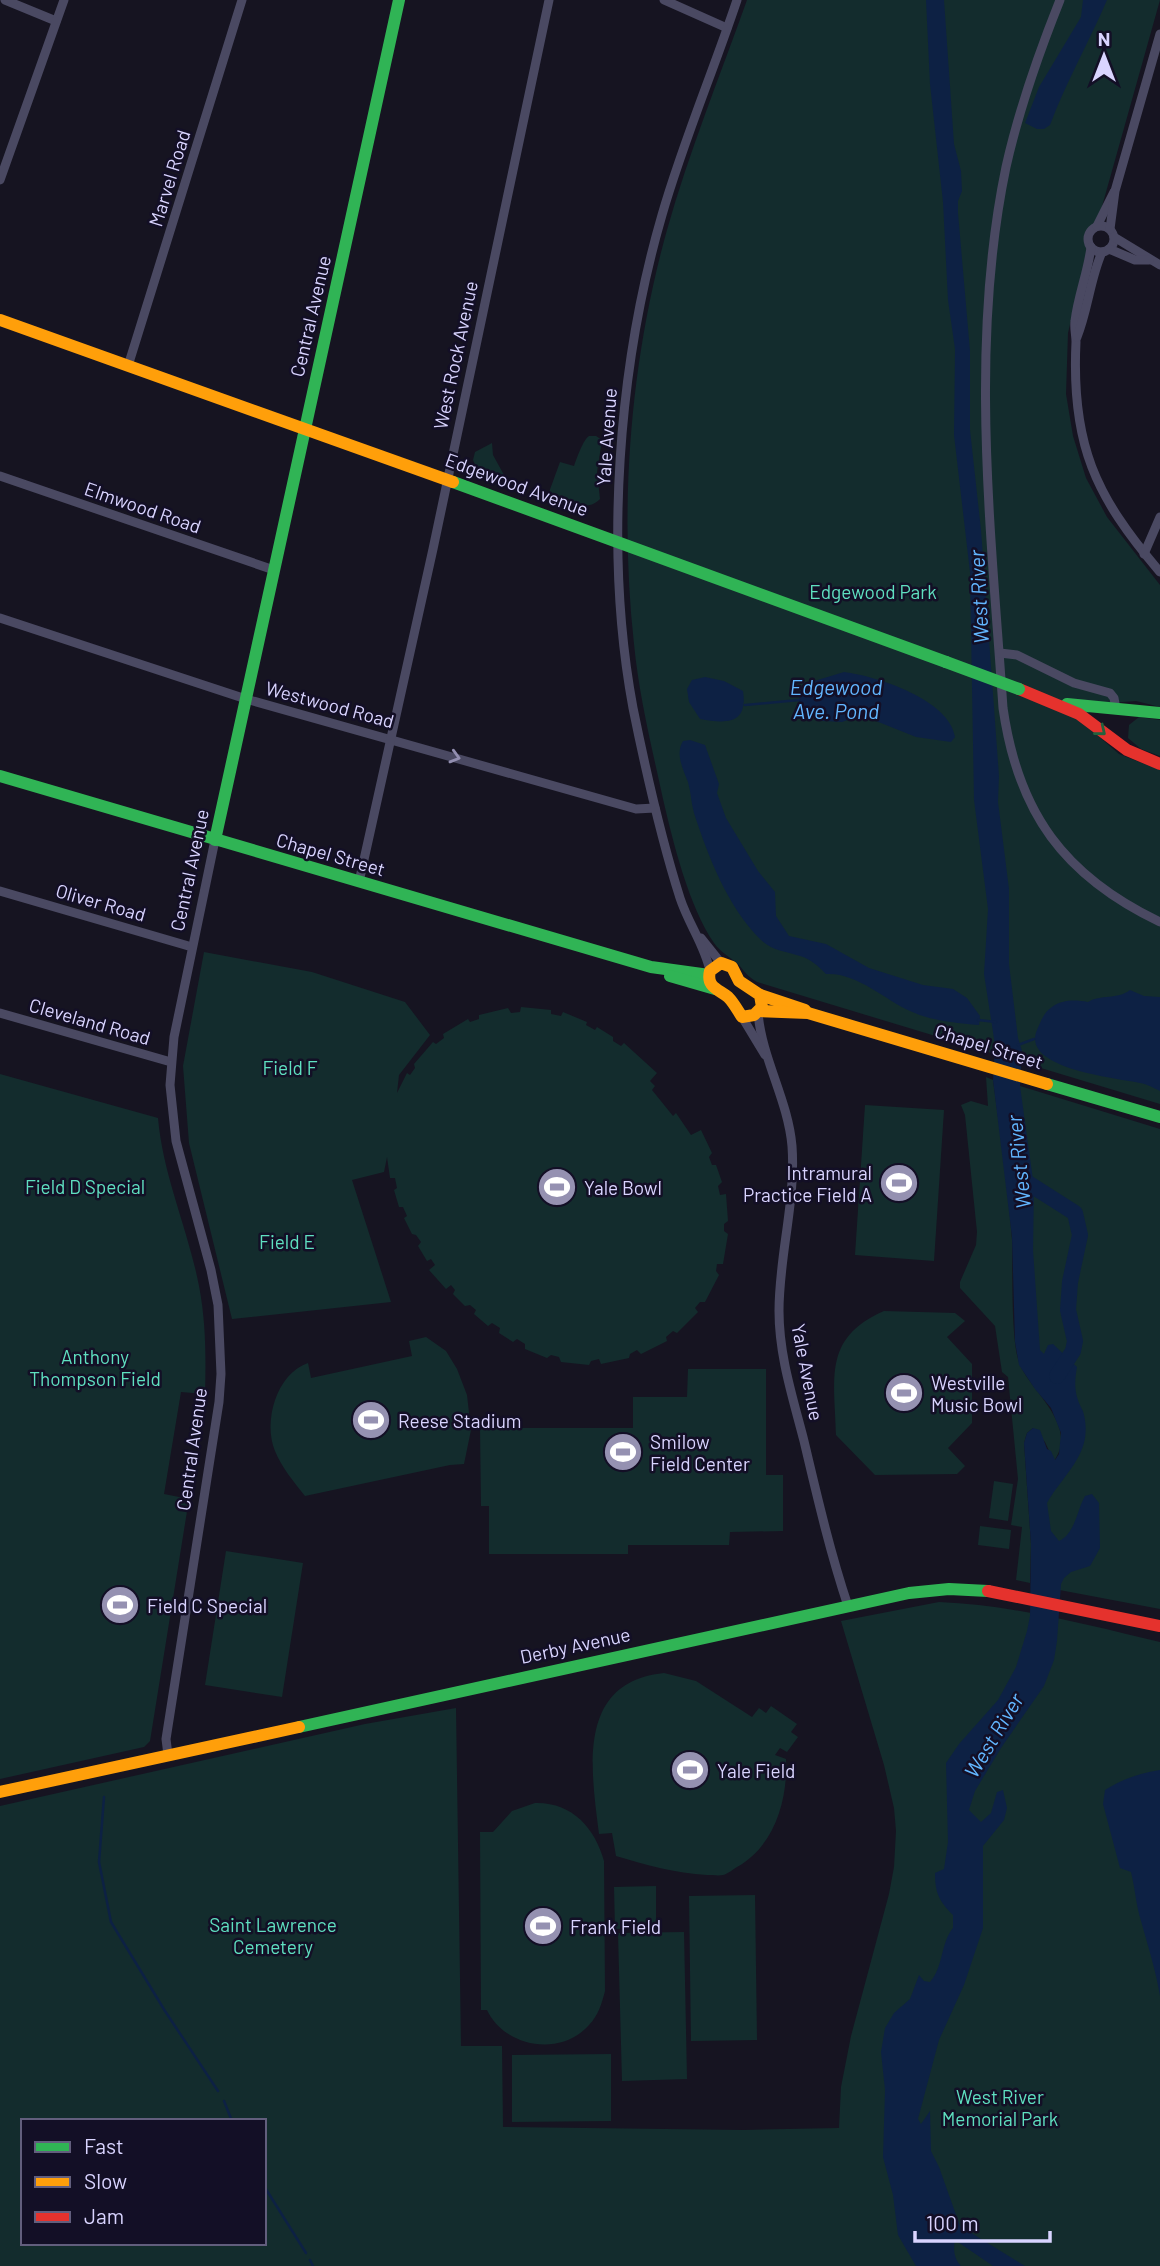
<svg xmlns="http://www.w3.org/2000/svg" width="1160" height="2266" font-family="Barlow,sans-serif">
  <rect width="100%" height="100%" fill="#161421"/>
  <g fill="#132c2d" fill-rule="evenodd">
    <path d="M747 0H1160L1099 217 1085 233 1087 252 1068 333 1066 394 1073 436 1086 478 1107 517 1160 585V707L1136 701 1097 704 1081 721 1119 754 1160 770V1104L757 982C748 977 744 971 738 964 730 957 720 952 714 943 689 907 673 842 663 799 652 748 639 696 634 644 619 507 630 362 667 230 689 152 720 76 747 0Z"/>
    <path d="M589 436H596L602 440 597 472 600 499C585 514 565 501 548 495L560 462 574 466C577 458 583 440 589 436Z"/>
    <path d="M492 443 493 455 504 475 493 480 487 471 477 469 473 460 475 452Z"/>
    <path d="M1139 717 1160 720V756L1141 749 1128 738 1129 725Z"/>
    <path d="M204 952 312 972 405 1002 430 1035 399 1075 397 1093 407 1073 410 1075 415 1068 414 1064 433 1042 436 1044 444 1038 443 1034 468 1019 470 1022 479 1019V1015L508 1008 511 1013 520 1012 521 1007 551 1010V1014L561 1016 563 1012 587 1022 586 1025 595 1030 597 1027 613 1037V1041L621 1046 624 1043 657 1073 650 1081 655 1086 652 1090 673 1116 676 1113 691 1135 701 1130 712 1153 709 1157 712 1165H716L722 1182 718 1186 720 1195 726 1194 728 1221 724 1224V1231L728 1234 723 1264H717L716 1271 719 1275 705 1302H700L695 1308 698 1312 677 1333 673 1331 666 1337 667 1341 641 1354 637 1350 630 1354 629 1358 601 1364 599 1359 591 1361 589 1365 561 1362 559 1357 551 1355 547 1358 525 1349V1344L517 1339 513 1342 499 1333 500 1328 492 1323 488 1326 474 1314 476 1310 470 1305 465 1306 453 1294 455 1290 451 1285 446 1289 429 1270 435 1265 431 1259 427 1261 418 1246 421 1242 416 1235 412 1234 404 1218 407 1216 403 1207H399L394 1190 397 1188 395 1178H390L387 1157 384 1172 352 1180 391 1302 232 1319 189 1143 183 1066Z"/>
    <path d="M0 1074 158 1118C163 1176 188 1229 199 1286 206 1322 206 1358 205 1394L181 1392 164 1494 189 1499 150 1741 144 1747 0 1779Z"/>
    <path d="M986 1077 993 1080C1000 1133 1008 1186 1012 1240 1013 1268 1010 1347 1021 1367 1035 1395 1078 1427 1054 1461L1045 1442 1033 1428 1027 1433 1024 1443 1031 1544 1030 1583 1016 1580 1022 1527 1011 1525 1018 1479 1008 1377 1002 1372 995 1326 960 1288V1282L976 1245 977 1232 965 1115 961 1105 971 1101 988 1106Z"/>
    <path d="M1010 1083 1160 1129V1609L1049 1588 1038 1511 1067 1455 1072 1421 1033 1356Z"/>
    <path d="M865 1105 944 1110 934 1261 855 1255Z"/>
    <path d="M884 1311 955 1313 965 1321 947 1337 972 1364V1423L948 1448 965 1466 957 1474 875 1475 836 1435C835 1379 822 1338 884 1311Z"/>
    <path d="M426 1337 446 1351 457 1369 467 1395 471 1430 464 1464 450 1465 305 1496C294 1482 282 1468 275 1451 263 1422 276 1374 308 1363L311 1378 412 1356 409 1341Z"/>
    <path d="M688 1369H766V1475H783V1531L730 1532 729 1545H628V1554H489V1506H481L480 1428H633V1397H687Z"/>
    <path d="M994 1481 1013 1484 1008 1521 989 1518Z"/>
    <path d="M980 1526 1011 1530 1009 1549 978 1545Z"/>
    <path d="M226 1551 303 1563 282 1697 205 1685Z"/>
    <path d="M939 1602C1014 1605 1087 1625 1160 1642V2266H0V1806L365 1724 456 1708 461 2046H502L503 2127 744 2130 839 2128 841 2087 851 2036 889 1894 894 1867 896 1831 894 1808 884 1765 841 1621ZM23 2121H264V2243H23Z"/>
    <path d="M664 1673 696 1681 752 1717 759 1708 766 1713 771 1706 797 1724 791 1732 798 1737 787 1752 780 1748 775 1755 786 1759C788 1799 775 1846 737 1867 733 1869 728 1874 723 1875 719 1876 712 1875 707 1875 675 1873 646 1865 616 1856L612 1833 599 1834C591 1770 576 1682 664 1673Z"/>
    <path d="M535 1803C572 1802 595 1828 604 1861L605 1991C602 2003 598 2016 589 2025 561 2057 505 2048 487 2010H481L480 1832H493L512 1811Z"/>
    <path d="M656 1886V1928L615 1929 614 1887Z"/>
    <path d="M755 1895 757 2040 691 2041 689 1896Z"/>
    <path d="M684 1932 687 2079 622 2081 618 1933Z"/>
    <path d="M611 2054V2121L512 2122V2055Z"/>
  </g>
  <g fill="#0d2144">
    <path d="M926 0H944L954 144 961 171 962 191 958 201V213L970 351V430L981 530 999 776 998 802 1009 889V964L1018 1038 1022 1051 1020 1086 1034 1187 1033 1250 1040 1350 1044 1354 1048 1345 1053 1344 1077 1367C1075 1378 1074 1389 1078 1400 1079 1405 1083 1409 1084 1415 1093 1454 1064 1473 1047 1503L1051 1531 1059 1541C1075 1534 1077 1510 1085 1496L1092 1494 1099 1503 1100 1548 1090 1566 1071 1572 1064 1578 1061 1584 1057 1641 1054 1660 1044 1686 1001 1748 975 1791 969 1810 981 1822 991 1813 997 1792 1003 1790 1007 1808 1004 1820 983 1846V1928L964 1985 939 2040 918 2119 921 2124 930 2111 931 2151 939 2167 960 2226 1025 2266H993L955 2240C953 2249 954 2259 961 2266H916L898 2235 893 2195 883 2157 885 2090 881 2052 885 2028 894 2013 910 1999 919 1975 924 1981 930 1982C944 1966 940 1944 953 1928V1915C939 1901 935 1893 935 1873L944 1869 948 1842 946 1763 959 1744 998 1700 1016 1667 1027 1631 1030 1616 1031 1544 1024 1443 1027 1433 1033 1428 1040 1430 1047 1449 1051 1451 1055 1460 1059 1454 1061 1433 1051 1408 1035 1389 1019 1365 1015 1342 1012 1237 993 1080 995 1045 984 974 988 909 974 800 970 572 954 435 955 349 948 300 943 202 930 84Z"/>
    <path d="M1083 0H1107C1089 42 1066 82 1050 125L1044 129H1037L1025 123 1039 87 1081 17Z"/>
    <path d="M844 672C877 676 950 700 955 737L951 742 916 737 871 719 856 717 842 722 823 721 800 709 799 700 801 690 811 682Z"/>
    <path d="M705 677 724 681 743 691C748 724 727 724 700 719L689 702 687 689 692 680Z"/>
    <path d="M690 740 705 745 719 784 717 793 726 818 758 871 775 892 776 916 789 936 826 944 869 968 923 985 953 989 967 998 980 1016 979 1025C956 1023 931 1021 910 1011 884 999 856 972 826 974 818 966 811 959 800 956 785 951 773 951 761 940 728 908 708 856 694 813 691 803 691 792 688 782 683 769 675 754 683 741Z"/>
    <path d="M1130 990 1144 996 1160 997V1091C1154 1088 1147 1084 1140 1083 1117 1078 1020 1069 1037 1030 1041 1021 1044 1012 1052 1007 1063 999 1076 1000 1088 1002 1101 994 1117 1000 1130 990Z"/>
    <path d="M1160 1770V1996C1156 1971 1148 1946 1141 1921 1136 1905 1135 1888 1131 1872L1120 1868 1103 1804 1105 1790C1123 1779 1139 1773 1160 1770Z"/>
  </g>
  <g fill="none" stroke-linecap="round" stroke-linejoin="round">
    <g stroke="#0d2144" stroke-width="2.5">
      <path d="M745 705 799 700"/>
      <path d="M978 1020 996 1022"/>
      <path d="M1018 1045 1034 1039"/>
      <path d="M104 1797 99 1862 111 1922 165 2011 218 2091"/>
      <path d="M224 2101 232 2121"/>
      <path d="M264 2186 306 2253"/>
      <path d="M310 2260 313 2266"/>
    </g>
    <path stroke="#0d2144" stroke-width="16" d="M1020 1178 1075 1213 1080 1235 1070 1282 1068 1310 1075 1341 1073 1351 1057 1376"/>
    <g stroke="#4a4962" stroke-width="9">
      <path d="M5 0 56 21"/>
      <path d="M664 0 727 28"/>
      <path d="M1060 0C1038 55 1019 109 1006 167 969 344 991 530 1003 708 1018 813 1064 876 1160 922"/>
      <path d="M0 180 64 0"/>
      <circle cx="1101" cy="239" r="13"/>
      <path d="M1097 226 1114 192"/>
      <path d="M1110 229 1115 191 1160 34"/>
      <path d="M1114 237 1160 265"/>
      <path d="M1091 247C1088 272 1078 296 1075 321 1074 328 1076 335 1076 342 1071 444 1095 496 1160 572"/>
      <path d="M1109 249 1135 260H1149"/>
      <path d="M1077 337C1088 310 1090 279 1102 252"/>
      <path d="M128 366 242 0"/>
      <path d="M0 476 274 570"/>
      <path d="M1144 554 1160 517"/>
      <path d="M0 618 246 699 636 809 655 808"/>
      <path d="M1000 653 1017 655 1074 683 1110 693 1114 698 1116 709"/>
      <path d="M359 882 433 549 549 0"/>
      <path d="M0 891 192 947"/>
      <path d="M701 938 721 963"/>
      <path d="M710 971C705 946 688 923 680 898 660 835 646 772 633 708 604 552 618 366 662 215 683 142 713 72 737 0"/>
      <path d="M0 1013 171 1062"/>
      <path d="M758 1013C762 1059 788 1100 792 1146 796 1202 779 1255 779 1311 779 1356 793 1398 804 1441 817 1496 830 1552 848 1606"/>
      <path d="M742 1017 765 1055"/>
      <path d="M168 1755 166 1739 219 1402 221 1374 218 1305 211 1270 176 1141 170 1085 174 1037 215 840"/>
    </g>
    <g stroke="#30b455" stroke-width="12">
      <path d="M453 482 946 662"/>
      <path d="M1067 704 1160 713"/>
      <path d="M0 776 651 967 709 975"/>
      <path d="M215 840 399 0"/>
      <path d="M670 976 715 989"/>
      <path d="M1047 1084 1160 1117"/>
      <path d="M299 1727 909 1593 949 1589 988 1591"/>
    </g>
    <g stroke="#ff9f0a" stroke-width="12">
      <path d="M0 320 453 482"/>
      <path d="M721 963 732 967 739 981 760 995 762 1007 754 1015 742 1017C738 1011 734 1003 728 997 718 989 706 987 710 971Z"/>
      <path d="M760 995 805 1010"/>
      <path d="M759 1011 808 1013 1047 1084"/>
      <path d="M0 1792 299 1727"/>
    </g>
    <g stroke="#e5322d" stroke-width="12">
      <path d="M1019 689 1079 714 1127 750 1160 764"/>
      <path d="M988 1591 1160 1626"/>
    </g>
    <path stroke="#30b455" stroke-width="12" d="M946 662 1019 689"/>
  </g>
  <defs><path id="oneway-chevron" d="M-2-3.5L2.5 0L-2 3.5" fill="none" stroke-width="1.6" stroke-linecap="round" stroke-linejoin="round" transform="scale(1.75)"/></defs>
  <use stroke="#22623e" href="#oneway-chevron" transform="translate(1101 731) rotate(39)"/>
  <use stroke="#928eb0" href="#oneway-chevron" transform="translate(455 757) rotate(16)"/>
  <defs>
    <g id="stadium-disc" transform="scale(2.0125)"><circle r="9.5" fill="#9591b1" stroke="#130f26"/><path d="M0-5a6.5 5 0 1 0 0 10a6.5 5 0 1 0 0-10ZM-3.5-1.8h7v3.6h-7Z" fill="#fff"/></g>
  </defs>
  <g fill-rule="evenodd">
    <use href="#stadium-disc" x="899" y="1183"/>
    <use href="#stadium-disc" x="557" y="1187"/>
    <use href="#stadium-disc" x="904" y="1393"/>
    <use href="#stadium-disc" x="371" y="1420"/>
    <use href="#stadium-disc" x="623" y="1452"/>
    <use href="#stadium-disc" x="120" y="1605"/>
    <use href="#stadium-disc" x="690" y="1770"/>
    <use href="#stadium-disc" x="543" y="1926"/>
  </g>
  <g text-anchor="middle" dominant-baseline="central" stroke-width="5" stroke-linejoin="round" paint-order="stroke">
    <g font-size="19" fill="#d9d4ff" stroke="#130f26">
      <text transform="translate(169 178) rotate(-73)">Marvel Road</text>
      <text transform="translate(310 316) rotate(-77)">Central Avenue</text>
      <text transform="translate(455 355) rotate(-78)">West Rock Avenue</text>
      <text transform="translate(606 437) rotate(-86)">Yale Avenue</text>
      <text transform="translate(517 484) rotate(20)">Edgewood Avenue</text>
      <text transform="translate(143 507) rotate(19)">Elmwood Road</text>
      <text transform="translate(330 704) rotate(15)">Westwood Road</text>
      <text transform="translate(331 854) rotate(16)">Chapel Street</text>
      <text transform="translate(189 870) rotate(-78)">Central Avenue</text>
      <text transform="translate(101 902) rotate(16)">Oliver Road</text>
      <text transform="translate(90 1021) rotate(16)">Cleveland Road</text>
      <text transform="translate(989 1046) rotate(17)">Chapel Street</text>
      <text transform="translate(808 1372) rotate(79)">Yale Avenue</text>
      <text transform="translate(191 1449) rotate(-82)">Central Avenue</text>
      <text transform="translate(575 1645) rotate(-12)">Derby Avenue</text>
    </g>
    <g font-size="19" fill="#5fe0c0" stroke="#130f26">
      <text x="873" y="591">Edgewood Park</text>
      <text x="290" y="1067">Field F</text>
      <text x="85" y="1186">Field D Special</text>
      <text x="287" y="1241">Field E</text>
      <text x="95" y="1356">Anthony<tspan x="95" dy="22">Thompson Field</tspan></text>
      <text x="273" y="1924">Saint Lawrence<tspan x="273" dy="22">Cemetery</tspan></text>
      <text x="1000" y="2096">West River<tspan x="1000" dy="22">Memorial Park</tspan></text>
    </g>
    <g font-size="19" fill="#d9d4ff" stroke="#130f26" text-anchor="start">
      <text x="872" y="1172" text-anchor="end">Intramural<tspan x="872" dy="22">Practice Field A</tspan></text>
      <text x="584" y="1187">Yale Bowl</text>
      <text x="931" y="1382">Westville<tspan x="931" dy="22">Music Bowl</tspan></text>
      <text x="398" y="1420">Reese Stadium</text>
      <text x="650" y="1441">Smilow<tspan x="650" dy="22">Field Center</tspan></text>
      <text x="147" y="1605">Field C Special</text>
      <text x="717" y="1770">Yale Field</text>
      <text x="570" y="1926">Frank Field</text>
    </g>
    <g font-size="21" font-style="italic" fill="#62b6ff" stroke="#130f26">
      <text transform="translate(978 597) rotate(-93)">West River</text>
      <text x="836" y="686">Edgewood<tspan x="836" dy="24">Ave. Pond</tspan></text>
      <text transform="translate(1018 1162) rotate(-96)">West River</text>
      <text transform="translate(993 1735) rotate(-59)">West River</text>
    </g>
  </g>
  <rect x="21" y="2119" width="245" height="126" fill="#130f26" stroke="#625e7d" stroke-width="2"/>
  <rect x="35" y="2142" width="35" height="10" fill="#30b455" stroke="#625e7d" stroke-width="2"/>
  <text x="84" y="2154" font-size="21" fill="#d9d4ff">Fast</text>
  <rect x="35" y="2177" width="35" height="10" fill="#ff9f0a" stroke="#625e7d" stroke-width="2"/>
  <text x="84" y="2189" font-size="21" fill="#d9d4ff">Slow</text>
  <rect x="35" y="2212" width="35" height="10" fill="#e5322d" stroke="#625e7d" stroke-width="2"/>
  <text x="84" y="2224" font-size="21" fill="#d9d4ff">Jam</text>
  <g transform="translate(1104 56)" stroke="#130f26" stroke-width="5" paint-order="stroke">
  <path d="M0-5L12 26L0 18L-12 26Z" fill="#d9d4ff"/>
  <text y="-10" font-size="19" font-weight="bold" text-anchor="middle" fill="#d9d4ff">N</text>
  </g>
  <path d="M915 2231v10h135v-10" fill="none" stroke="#d9d4ff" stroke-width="3.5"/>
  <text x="926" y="2231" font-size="21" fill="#d9d4ff" stroke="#130f26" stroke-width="5" paint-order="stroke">100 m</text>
</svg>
